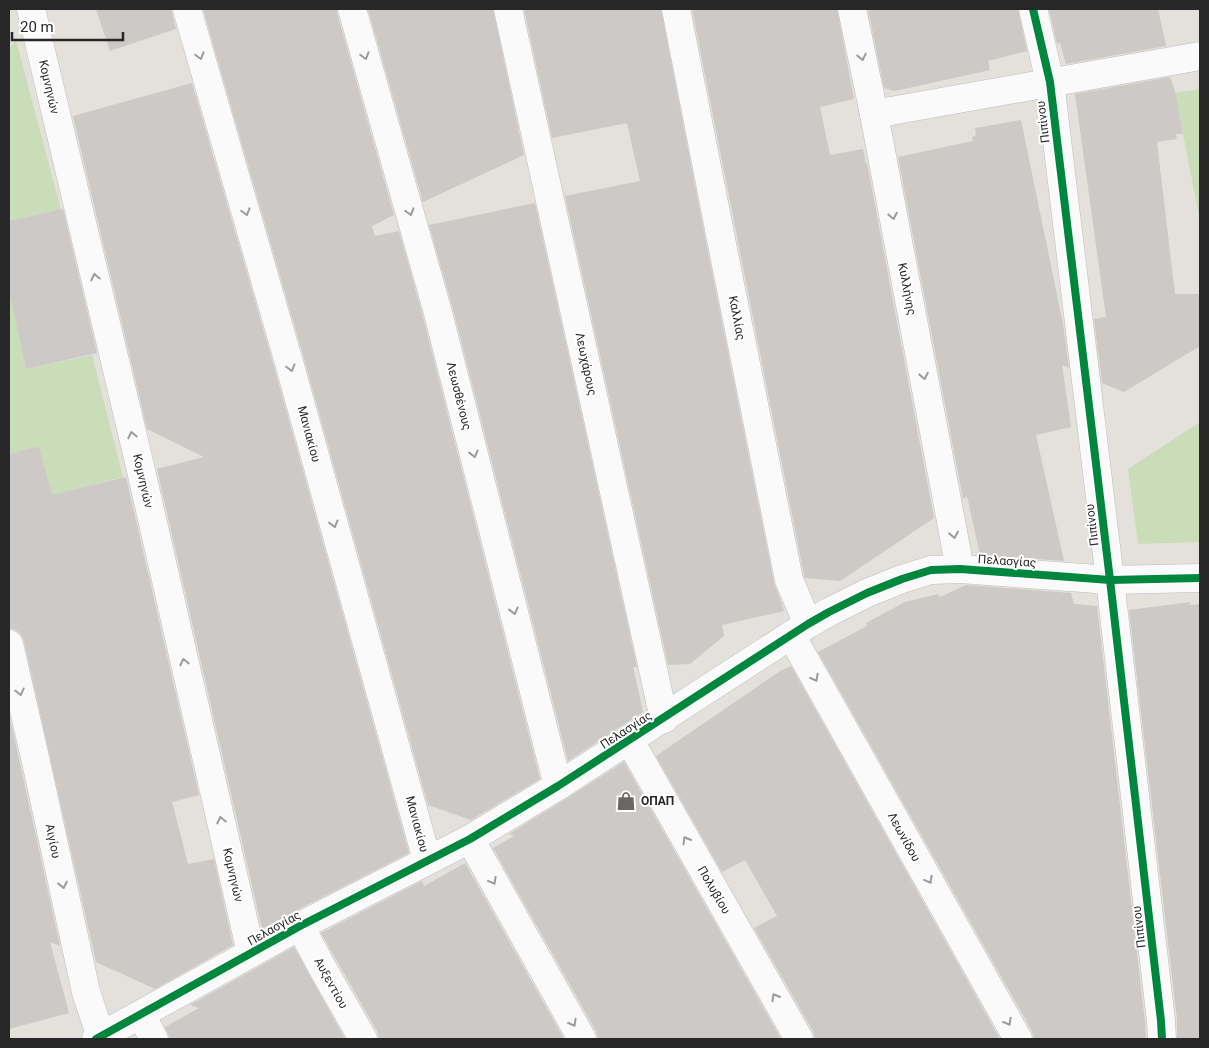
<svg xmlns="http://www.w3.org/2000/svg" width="1209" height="1048" font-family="Roboto,sans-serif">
  <rect width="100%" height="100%" fill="#e4e1dc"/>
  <g fill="#c9ddb8">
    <path d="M16 40 61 210 9 221V49Z"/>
    <path d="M1200 89V221L1175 93Z"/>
    <path d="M9 292 26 369 92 355 123 477 52 496 39 446 9 454Z"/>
    <path d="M1200 422V542L1138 544 1128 469Z"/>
  </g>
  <g fill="#ccc9c6">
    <path d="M96 9H172V13L176 29 110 51Z"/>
    <path d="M203 9H337V13L394 215 372 226 375 236 399 231 422 313 540 779 471 820 428 805 305 362Z"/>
    <path d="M368 9H493L524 155 423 202Z"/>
    <path d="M524 9H661L706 242 774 583 782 604 784 611 722 625 724 636 690 664 668 665 565 196 640 181 627 123 552 138Z"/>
    <path d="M692 9H837L854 99 820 107 830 155 863 149 866 164 867 163 934 518 840 581 805 578 804 575Z"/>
    <path d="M868 9H1018L1027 51 988 61 990 70 895 91 884 88Z"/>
    <path d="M1049 9H1158L1165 40 1166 46 1066 64 1060 43 1057 44Z"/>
    <path d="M1170 77 1175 91 1183 134H1176L1177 139 1157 142 1175 294H1200V346L1124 392 1102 383 1094 319 1106 317 1075 94Z"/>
    <path d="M192 83 275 370 409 853 293 912 262 929 157 469 204 457 147 429 73 116Z"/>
    <path d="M1021 120 1063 324 1069 368 1062 365 1071 427 1036 435 1064 561 980 555 967 496 963 499 898 157 973 141 972 137 976 135 975 128Z"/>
    <path d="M535 203 637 667H633L643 712 568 761 452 305 429 225Z"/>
    <path d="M63 209 97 353 26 369 9 292V221Z"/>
    <path d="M39 446 52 495 126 477 199 795 172 802 188 864 214 859 233 945 155 989 96 962 24 641 20 633 14 629H9V454Z"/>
    <path d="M966 585 1071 593 1074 604 1097 606 1145 1022 1146 1039H1034L1032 1031 818 652 867 626 866 623 905 602 938 594 940 597Z"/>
    <path d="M1190 602V605L1200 604V1039H1177V1019L1129 610Z"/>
    <path d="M791 666 1000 1039H815L813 1031 754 928 777 916 745 860 722 872 656 756 780 671Z"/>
    <path d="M9 713 60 946 50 942 69 1013 9 1029Z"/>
    <path d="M624 762 781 1039H598L596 1031 493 848 514 836 509 834 566 799Z"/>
    <path d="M465 863 564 1039H379L377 1031 321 933 422 881 424 886Z"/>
    <path d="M294 947 345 1039H170L165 1027 199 1008 190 1005Z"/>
  </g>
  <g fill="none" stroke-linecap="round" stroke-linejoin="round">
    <g stroke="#bebdbd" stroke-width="29">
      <g id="street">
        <path d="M31 9 140 466 251 953"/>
        <path d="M187 9 290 366 427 860"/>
        <path d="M352 9 437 309 558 786"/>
        <path d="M508 9 664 719"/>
        <path d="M676 9 721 239 789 580 808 624"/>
        <path d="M852 9 874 114 960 569"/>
        <path d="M1033 9 1050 82 1110 580 1161 1021 1162 1039"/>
        <path d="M874 114 1200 56"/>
        <path d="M791 635 1018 1039"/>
        <path d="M9 644 38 771 86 992 101 1037"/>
        <path d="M630 741 799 1039"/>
        <path d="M470 839 582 1039"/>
        <path d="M300 926 323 969 363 1039"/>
        <path d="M141 1015 154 1039"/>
      </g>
    </g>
    <g stroke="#bebdbd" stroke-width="29">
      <path id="secondary" d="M96 1039 300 926 470 839 558 786 808 624 829 612 867 593 902 579 931 570 960 569 1110 580 1200 578"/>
    </g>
    <use href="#street" stroke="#fbfafa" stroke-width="28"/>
    <use href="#secondary" stroke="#fbfafa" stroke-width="28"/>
    <g stroke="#fff" stroke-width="11">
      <g id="cycleway">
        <path d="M1033 9 1050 82 1110 580 1161 1021 1162 1039"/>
        <path d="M96 1039 300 926 470 839 558 786 808 624 829 612 867 593 902 579 931 570 960 569 1110 580 1200 578"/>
      </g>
    </g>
    <use href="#cycleway" stroke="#00873e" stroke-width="8"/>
  </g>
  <defs><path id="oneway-chevron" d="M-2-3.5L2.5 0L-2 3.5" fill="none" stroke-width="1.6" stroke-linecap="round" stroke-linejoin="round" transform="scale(1.25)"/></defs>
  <g stroke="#9c9b9b">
    <use href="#oneway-chevron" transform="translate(200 56) rotate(74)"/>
    <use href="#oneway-chevron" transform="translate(365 56) rotate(74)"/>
    <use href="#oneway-chevron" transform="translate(862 57) rotate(78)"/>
    <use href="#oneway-chevron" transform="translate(246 212) rotate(74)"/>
    <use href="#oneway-chevron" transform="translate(410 212) rotate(74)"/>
    <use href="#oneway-chevron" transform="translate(893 216) rotate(79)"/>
    <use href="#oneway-chevron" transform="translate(95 277) rotate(-103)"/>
    <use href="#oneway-chevron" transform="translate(291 368) rotate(74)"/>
    <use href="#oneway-chevron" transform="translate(924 376) rotate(79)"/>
    <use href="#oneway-chevron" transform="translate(132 435) rotate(-103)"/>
    <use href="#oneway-chevron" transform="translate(474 454) rotate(76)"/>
    <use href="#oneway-chevron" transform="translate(334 524) rotate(75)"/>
    <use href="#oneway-chevron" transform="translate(954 535) rotate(79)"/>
    <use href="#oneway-chevron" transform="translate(514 611) rotate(76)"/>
    <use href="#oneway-chevron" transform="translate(184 662) rotate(-103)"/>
    <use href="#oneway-chevron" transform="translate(815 678) rotate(61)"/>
    <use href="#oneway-chevron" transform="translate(20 692) rotate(77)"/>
    <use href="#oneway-chevron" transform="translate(221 820) rotate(-103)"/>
    <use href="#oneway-chevron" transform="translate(686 840) rotate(-120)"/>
    <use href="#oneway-chevron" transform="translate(929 880) rotate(61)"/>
    <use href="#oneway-chevron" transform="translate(493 881) rotate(61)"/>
    <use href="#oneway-chevron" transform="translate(63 885) rotate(78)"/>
    <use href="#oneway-chevron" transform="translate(775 997) rotate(-120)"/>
    <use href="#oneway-chevron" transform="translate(1008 1022) rotate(61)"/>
    <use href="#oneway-chevron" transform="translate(573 1023) rotate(61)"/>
  </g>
  <defs>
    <g id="shop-bare" transform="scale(1.5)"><path d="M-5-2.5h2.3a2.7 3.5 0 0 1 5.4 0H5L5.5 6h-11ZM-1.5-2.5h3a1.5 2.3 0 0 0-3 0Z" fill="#696866" stroke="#fff" stroke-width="2.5" paint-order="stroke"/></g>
  </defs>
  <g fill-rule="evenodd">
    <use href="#shop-bare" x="626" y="801"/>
  </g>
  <g text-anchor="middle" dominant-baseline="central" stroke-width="4" stroke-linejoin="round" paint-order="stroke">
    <g font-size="12" fill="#272727" stroke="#fff">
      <text transform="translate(49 87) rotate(77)">Κομνηνών</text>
      <text transform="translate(1043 122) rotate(-97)">Πιπίνου</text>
      <text transform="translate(907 289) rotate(79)">Κυλλήνης</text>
      <text transform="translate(737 318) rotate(79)">Καλλίας</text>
      <text transform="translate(586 364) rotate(78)">Λεωχάρους</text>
      <text transform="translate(459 396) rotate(76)">Λεωσθένους</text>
      <text transform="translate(309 434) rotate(75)">Μανιακίου</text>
      <text transform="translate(143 481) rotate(77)">Κομνηνών</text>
      <text transform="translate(1092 525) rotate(-97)">Πιπίνου</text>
      <text transform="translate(1007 561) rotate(4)">Πελασγίας</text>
      <text transform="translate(626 730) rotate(-33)">Πελασγίας</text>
      <text transform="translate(417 824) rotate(75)">Μανιακίου</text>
      <text transform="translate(904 837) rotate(61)">Λεωνίδου</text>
      <text transform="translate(53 841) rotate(78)">Αιγίου</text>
      <text transform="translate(233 875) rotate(77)">Κομνηνών</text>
      <text transform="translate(714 890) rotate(60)">Πολυβίου</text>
      <text transform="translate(1139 927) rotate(-97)">Πιπίνου</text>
      <text transform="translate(274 928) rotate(-29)">Πελασγίας</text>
      <text transform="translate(331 983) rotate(61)">Αυξεντίου</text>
    </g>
    <g font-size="12" font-weight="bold" fill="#272727" stroke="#fff" text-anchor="start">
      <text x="641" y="801">ΟΠΑΠ</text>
    </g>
  </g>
  <rect width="1209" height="1048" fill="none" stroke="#272727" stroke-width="20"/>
  <path d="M12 32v8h111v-8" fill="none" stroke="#272727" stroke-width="2.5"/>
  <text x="20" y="32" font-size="15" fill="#272727" stroke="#ffffff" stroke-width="4" paint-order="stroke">20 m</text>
</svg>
